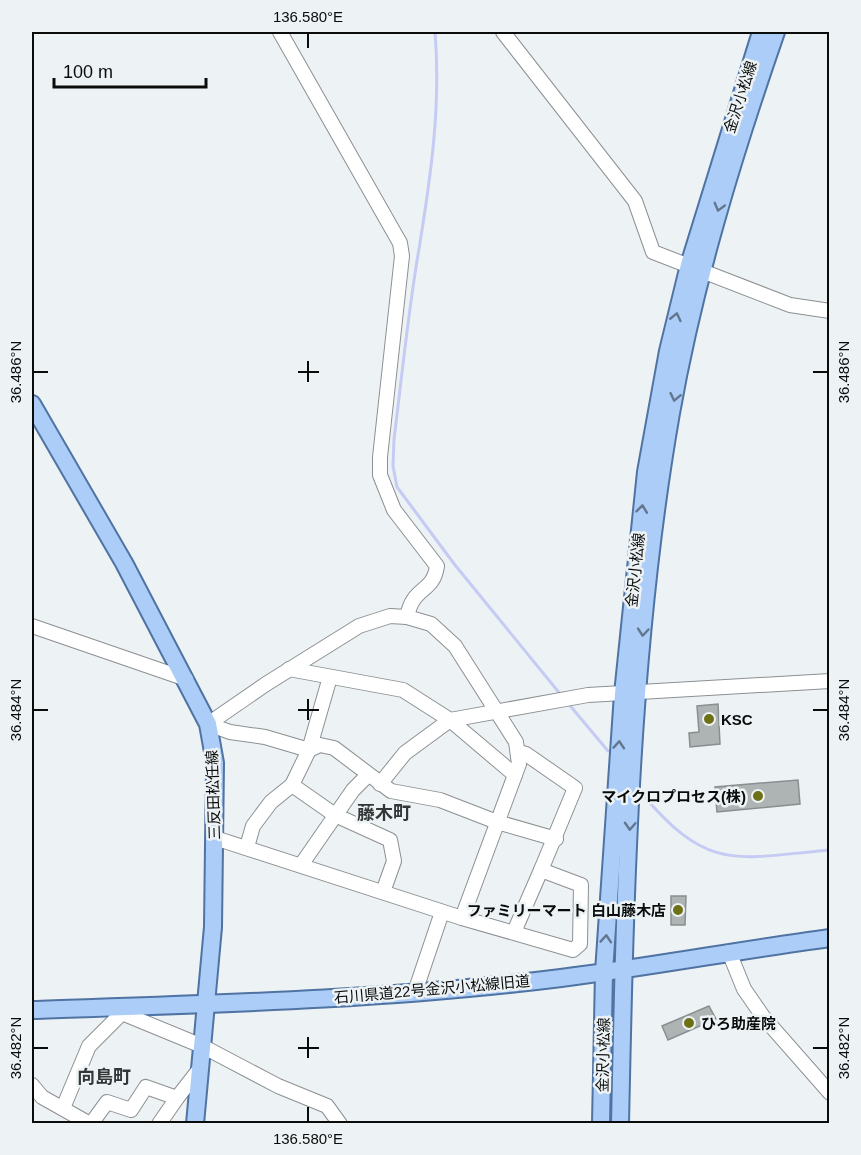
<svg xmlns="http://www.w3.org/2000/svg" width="861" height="1155" font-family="Helvetica,'Noto Sans JP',sans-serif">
  <rect width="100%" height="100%" fill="#edf2f4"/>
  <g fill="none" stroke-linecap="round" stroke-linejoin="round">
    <g stroke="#c6cbf4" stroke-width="3">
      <path d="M435 32C441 106 431 175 419 249 408 312 402 376 394 439L393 466 397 487 455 565 561 695"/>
      <path d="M567 702 608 751"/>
      <path d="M643 795C709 873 737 858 830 850"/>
    </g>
  </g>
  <g fill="#aeb3b4" stroke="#898e8f" stroke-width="1.5">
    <path d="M718 704 720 744 690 747 689 733 699 732 697 706Z"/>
    <path d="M798 780 800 804 717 812 715 787Z"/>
    <path d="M671 896H686L685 925H671Z"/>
    <path d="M709 1006 716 1019 668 1040 662 1026Z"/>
  </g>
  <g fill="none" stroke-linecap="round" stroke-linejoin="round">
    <g stroke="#8c9092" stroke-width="16">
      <g id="minor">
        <path d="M280 32 400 243 402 256 380 457V475L394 510 437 566C433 594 413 585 407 617"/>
        <path d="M503 32 635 201 653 252 790 305 830 311"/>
        <path d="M32 626 186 679"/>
        <path d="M289 669 403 690 450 720 515 775"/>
        <path d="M208 724 266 684 359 626 390 616 407 617 431 624 455 646 516 742 519 764 462 918 215 838"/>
        <path d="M208 724 230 732 265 737 309 750 320 745 334 748 391 791 440 800 497 822 556 839"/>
        <path d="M519 752 526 754 575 788 541 870"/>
        <path d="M380 784 405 753 450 720 588 695 830 681"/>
        <path d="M292 785 335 815 390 840 394 861 383 892"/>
        <path d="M247 847 253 826 271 802 292 785 309 750 330 677"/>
        <path d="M301 865 353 790 368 775"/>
        <path d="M462 918 573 950 580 944 581 885 541 870 514 932"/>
        <path d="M729 952 744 989 764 1018 830 1093"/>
        <path d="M415 992 442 912"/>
        <path d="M122 1013 202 1046 278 1086 327 1106 340 1124"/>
        <path d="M32 1085 42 1097 90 1124"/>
        <path d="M63 1108 89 1046 127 1008"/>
        <path d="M91 1124 107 1102 131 1110 146 1087 177 1098 198 1071"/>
        <path d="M159 1124 177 1098"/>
      </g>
    </g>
    <g stroke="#4f73a3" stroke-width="20">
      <g id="major">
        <path d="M32 404 124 563 208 724 215 763 213 927 195 1124"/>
        <path d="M32 1010C208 1004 386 1000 561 978 650 967 740 950 830 938"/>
        <path d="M601 1124 604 972 623 694 646 472 668 351 689 265 761 32"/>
        <path d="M620 1124C625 887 630 647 671 413 694 283 733 156 776 32"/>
      </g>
    </g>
    <use href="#minor" stroke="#fff" stroke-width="14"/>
    <use href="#major" stroke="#accdf8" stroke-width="16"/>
  </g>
  <defs><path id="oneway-chevron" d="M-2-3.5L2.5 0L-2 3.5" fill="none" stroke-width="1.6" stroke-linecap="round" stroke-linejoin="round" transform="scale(1.5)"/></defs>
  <g stroke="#63768e">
    <use href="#oneway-chevron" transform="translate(719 207) rotate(105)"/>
    <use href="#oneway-chevron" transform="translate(676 317) rotate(-77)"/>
    <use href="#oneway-chevron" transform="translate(675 397) rotate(102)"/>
    <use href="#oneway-chevron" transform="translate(642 509) rotate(-83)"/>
    <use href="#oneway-chevron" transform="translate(643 632) rotate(95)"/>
    <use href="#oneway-chevron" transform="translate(619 745) rotate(-86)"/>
    <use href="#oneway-chevron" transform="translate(630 826) rotate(93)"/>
    <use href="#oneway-chevron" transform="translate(606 939) rotate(-86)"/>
  </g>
  <path fill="none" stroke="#0a0c0c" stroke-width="2" d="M308 33V48M308 361V382M33 372H48M298 372H319M813 372H828M308 699V720M33 710H48M298 710H319M813 710H828M308 1037V1058M33 1048H48M298 1048H319M813 1048H828M308 1107V1122"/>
  <g fill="#6e7015" stroke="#edf2f4" stroke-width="2">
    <circle cx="709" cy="719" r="6"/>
    <circle cx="758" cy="796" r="6"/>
    <circle cx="678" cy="910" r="6"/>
    <circle cx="689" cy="1023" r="6"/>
  </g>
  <g text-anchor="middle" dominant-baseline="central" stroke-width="5" stroke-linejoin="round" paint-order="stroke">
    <g font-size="15" fill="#0a0c0c" stroke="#edf2f4">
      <text transform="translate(740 97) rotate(-72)">金沢小松線</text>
      <text transform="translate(635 570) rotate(-84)">金沢小松線</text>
      <text transform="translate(213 795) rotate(-92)">三反田松任線</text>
      <text transform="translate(432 989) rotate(-5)">石川県道22号金沢小松線旧道</text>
      <text transform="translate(603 1055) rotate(-89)">金沢小松線</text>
    </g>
    <g font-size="15" font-weight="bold" fill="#0a0c0c" stroke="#edf2f4" text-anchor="start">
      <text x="721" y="719">KSC</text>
      <text x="746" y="796" text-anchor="end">マイクロプロセス(株)</text>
      <text x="666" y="910" text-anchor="end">ファミリーマート 白山藤木店</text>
      <text x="701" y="1023">ひろ助産院</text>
    </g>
    <g font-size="18" font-weight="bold" fill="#323637" stroke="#edf2f4">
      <text x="384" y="813">藤木町</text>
      <text x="104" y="1077">向島町</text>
    </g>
  </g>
  <rect width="861" height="1155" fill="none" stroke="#edf2f4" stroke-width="66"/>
  <path d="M54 78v9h152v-9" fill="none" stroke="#0a0c0c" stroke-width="3"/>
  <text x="63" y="78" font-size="18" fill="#0a0c0c" stroke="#edf2f4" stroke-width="4.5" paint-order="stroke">100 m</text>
  <rect x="33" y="33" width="795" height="1089" fill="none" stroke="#0a0c0c" stroke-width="2"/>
  <g font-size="15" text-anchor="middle" fill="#0a0c0c">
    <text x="308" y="22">136.580°E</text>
    <text transform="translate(16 372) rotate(-90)" y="5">36.486°N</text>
    <text transform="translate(844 372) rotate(-90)" y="5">36.486°N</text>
    <text transform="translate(16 710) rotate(-90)" y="5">36.484°N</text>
    <text transform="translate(844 710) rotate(-90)" y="5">36.484°N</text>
    <text transform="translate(16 1048) rotate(-90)" y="5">36.482°N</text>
    <text transform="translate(844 1048) rotate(-90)" y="5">36.482°N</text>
    <text x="308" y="1144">136.580°E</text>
  </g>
</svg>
